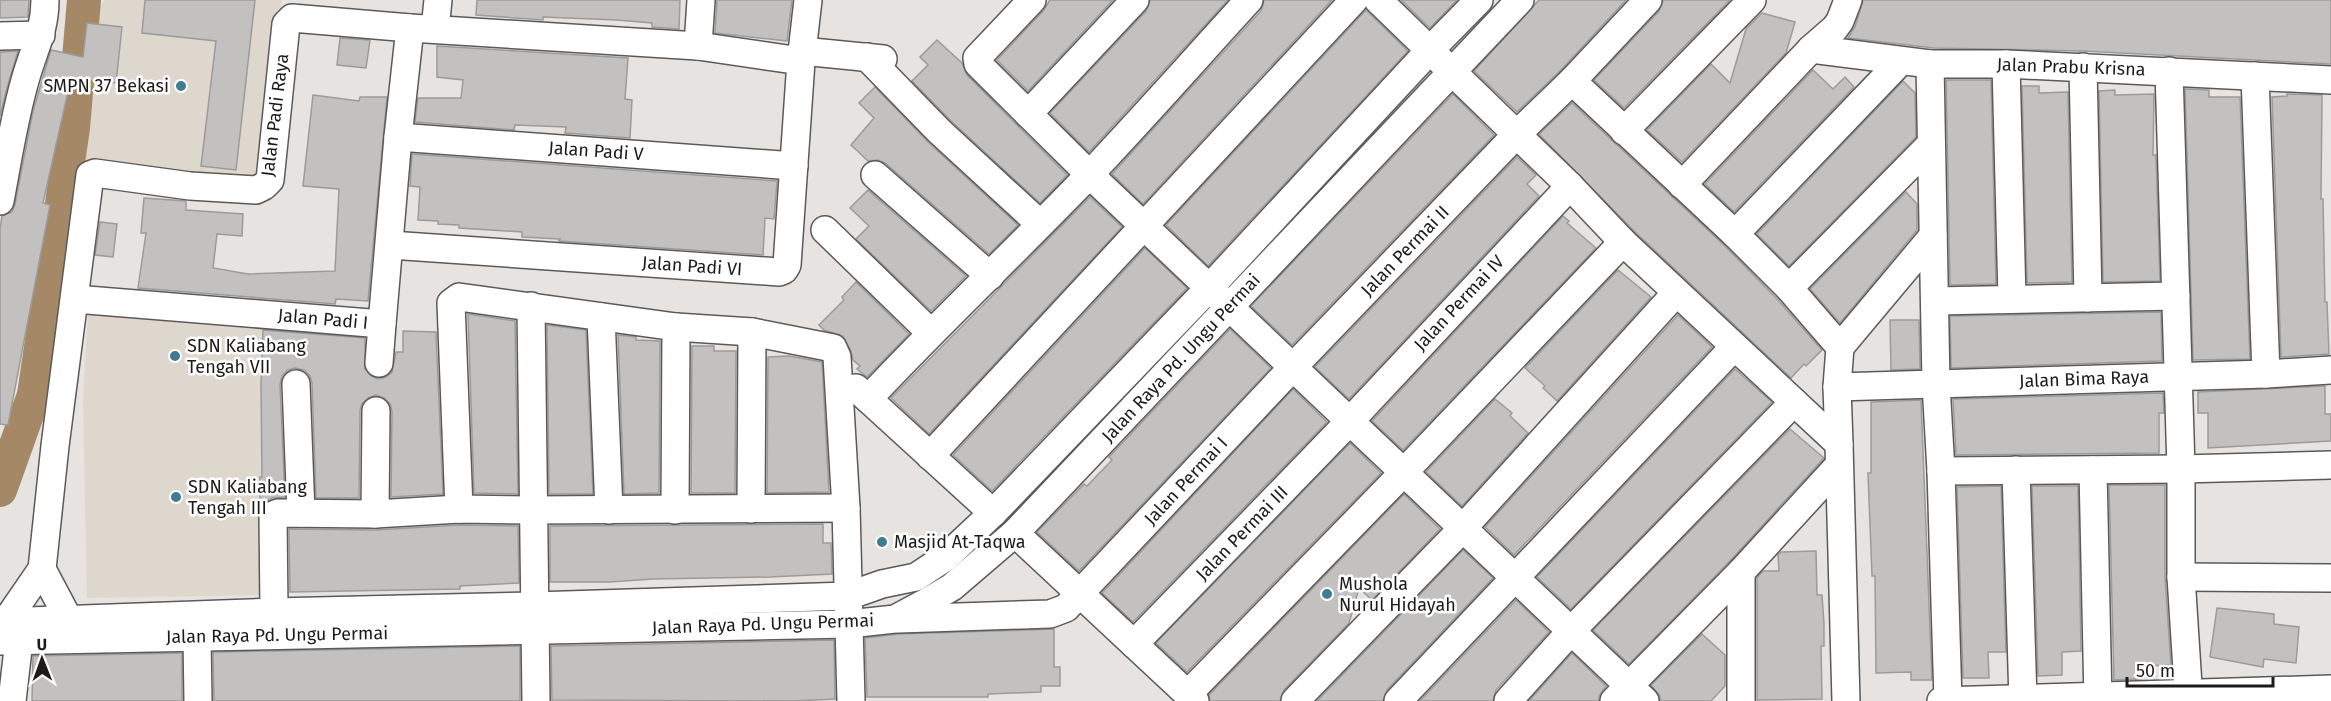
<svg xmlns="http://www.w3.org/2000/svg" width="2331" height="701" font-family="'Fira Sans',sans-serif">
  <rect width="100%" height="100%" fill="#e6e3e1"/>
  <g fill="#ded7ce">
    <path d="M104 0H282L260 178 85 161 98 11Z"/>
    <path d="M88 313 264 316 270 595 87 598 83 399Z"/>
  </g>
  <g fill="none" stroke-linecap="round" stroke-linejoin="round">
    <path stroke="#a58967" stroke-width="34" d="M0 490 34 395 73 128 84 0"/>
  </g>
  <g fill="#c3c1bf" stroke="#9d9b99" stroke-width="1.5">
    <path d="M0 0H29L28 17 0 18Z"/>
    <path d="M145 0H255L236 170 201 166 216 41 142 33Z"/>
    <path d="M477 0H680L679 29 652 27V23L617 20 543 17V20L476 15Z"/>
    <path d="M717 0H792L787 41 715 33Z"/>
    <path d="M1050 0H1113L1028 91 997 60 1043 11Z"/>
    <path d="M1150 0H1228L1089 152 1050 113 1146 11Z"/>
    <path d="M1264 0H1332L1143 204 1112 174 1261 11Z"/>
    <path d="M1401 0H1457L1430 28Z"/>
    <path d="M1539 0H1626L1561 70 1517 112 1474 71Z"/>
    <path d="M1663 0H1730L1624 108 1594 80 1659 11Z"/>
    <path d="M1863 0H2331V64L2083 51 1934 48 1848 38 1855 27Z"/>
    <path d="M1366 10 1408 51 1208 266 1166 225Z"/>
    <path d="M1762 13 1795 22 1786 53 1682 162 1647 130 1711 64 1730 83 1746 29Z"/>
    <path d="M87 23 122 27 116 83 71 78 43 203 50 205 8 425 0 424V229L2 216 12 212 15 204 33 111 51 50 83 57Z"/>
    <path d="M340 38 370 40 366 68 337 65Z"/>
    <path d="M937 40 962 63 967 75 1067 175 1040 203 950 120 912 81 928 65 920 57Z"/>
    <path d="M437 46 628 58 625 99 632 100 630 138 565 133 566 127 515 125 514 130 415 122 418 98H461L463 80 437 77Z"/>
    <path d="M18 51 7 88 0 116V52Z"/>
    <path d="M1813 70 1833 89 1845 77 1854 87 1734 212 1705 184Z"/>
    <path d="M1946 80H1991L1996 284 1950 285Z"/>
    <path d="M1903 81 1915 93 1916 137 1789 266 1757 234Z"/>
    <path d="M2022 86H2039V93L2068 92 2072 282 2027 283Z"/>
    <path d="M875 87 928 142 1018 225 989 254 885 163 878 160 868 161 851 145 874 118 859 103Z"/>
    <path d="M2185 89 2209 90V97H2240L2250 359 2193 360Z"/>
    <path d="M2115 90V95L2154 94 2153 155H2156L2160 281 2103 282 2099 91Z"/>
    <path d="M1453 94 1494 135 1292 345 1251 306Z"/>
    <path d="M2287 94 2322 95 2321 199H2323L2325 302H2327L2329 354 2281 357 2272 97 2287 96Z"/>
    <path d="M313 95 359 101 360 97H387L368 301 336 299 335 304 138 288 146 233H141L144 198 186 201V210L243 214 242 236 217 234 213 268 248 274 335 271 339 189 303 186Z"/>
    <path d="M1572 103 1724 245 1777 299 1822 350 1806 366 1804 364 1791 378 1634 231 1539 134Z"/>
    <path d="M412 154 777 181 774 219 765 218 763 255 559 241 560 239 522 237V232L459 228V225L438 224V221L418 220 420 187 410 186Z"/>
    <path d="M1517 157 1536 175 1527 184 1539 196 1349 399 1315 367Z"/>
    <path d="M868 190 966 276 931 311 856 239 869 226 850 208Z"/>
    <path d="M1906 192 1917 204V230L1840 323 1810 289Z"/>
    <path d="M1090 197 1122 227 929 434 891 398Z"/>
    <path d="M1563 216 1569 221 1567 223 1596 248 1403 450 1372 421Z"/>
    <path d="M100 222 117 224 113 257 95 255Z"/>
    <path d="M1145 248 1187 288 992 491 953 455Z"/>
    <path d="M1618 270 1651 297 1557 401 1543 388 1545 386 1525 368Z"/>
    <path d="M856 282 909 334 867 377 857 369 860 366 853 360 851 351 843 336 824 330 819 325 844 300 842 297Z"/>
    <path d="M2161 312 2162 361 1951 368 1950 316Z"/>
    <path d="M468 314 515 321 518 494 474 493Z"/>
    <path d="M1678 315 1712 347 1514 555 1485 527Z"/>
    <path d="M1890 320H1919L1920 369 1891 370Z"/>
    <path d="M547 325 586 330 593 494H549Z"/>
    <path d="M1230 329 1271 368 1079 571 1037 532 1084 484 1087 486 1112 460 1109 457Z"/>
    <path d="M263 330 365 338V369L371 376 378 379 386 377 392 372 396 352H403V331L436 332 443 494 391 497 392 411 390 404 384 398 376 395 368 398 362 404 360 410 359 498H316L312 383 310 376 304 370 295 368 288 370 282 376 280 385 285 497 272 498 260 506V477H262L261 385Z"/>
    <path d="M618 335 636 337V340L660 341 659 493 624 494Z"/>
    <path d="M692 346H714V351H736L735 493H691Z"/>
    <path d="M789 356 822 362 829 492 767 493 768 357Z"/>
    <path d="M1735 369 1772 402 1571 609 1537 577Z"/>
    <path d="M2325 386V414H2331V441L2208 448V413H2198V392Z"/>
    <path d="M1293 389 1327 422 1133 622 1102 593Z"/>
    <path d="M2163 393 2164 413H2159V453L1956 455 1953 399Z"/>
    <path d="M1495 399 1512 413 1510 416 1528 433 1462 506 1426 472Z"/>
    <path d="M1921 400 1932 680H1911V672L1876 673 1875 576H1872L1868 473H1871V402Z"/>
    <path d="M1790 429 1824 458 1730 561 1629 664 1593 630Z"/>
    <path d="M1350 443 1381 473 1187 672 1156 643Z"/>
    <path d="M2109 485H2165V577L2171 665 2141 666V679L2114 680Z"/>
    <path d="M2001 486 2006 652H1988L1989 678H1963L1957 487Z"/>
    <path d="M2032 486H2078L2081 651 2062 652V675L2038 676Z"/>
    <path d="M1404 494 1440 529 1372 600 1359 588 1349 623 1284 690 1280 701H1210L1209 695Z"/>
    <path d="M823 524V543H831L832 574 770 577 653 579 610 582H550V526Z"/>
    <path d="M459 525 518 526 519 583 460 586V589L290 592 289 529 375 530Z"/>
    <path d="M1463 550 1493 578 1387 690 1383 701H1317Z"/>
    <path d="M1816 551 1817 595H1822L1824 623V646H1821L1822 699 1757 700V578L1763 571H1779L1778 555 1781 552Z"/>
    <path d="M1516 600 1549 632 1496 690 1493 701H1420Z"/>
    <path d="M2217 608 2274 614V624L2299 627 2296 663 2264 659 2263 667 2210 657Z"/>
    <path d="M1054 629V667H1060V686H1041V692L988 694V697H867L865 638 898 634Z"/>
    <path d="M1702 634 1725 655V686L1711 701H1660V696L1651 685Z"/>
    <path d="M834 640 835 699 793 701 552 700 551 646Z"/>
    <path d="M520 646V701H214L213 652Z"/>
    <path d="M182 653V701H32L33 656Z"/>
    <path d="M1572 653 1606 686 1599 696V701H1529Z"/>
  </g>
  <g fill="none" stroke-linecap="round" stroke-linejoin="round">
    <g stroke="#5c5a58" stroke-width="30">
      <g id="minor">
        <path d="M1032 0 977 58 978 64 1089 174 1645 701"/>
        <path d="M1378 0 1570 186 1623 242 1839 444 1846 701"/>
        <path d="M435 29 438 0"/>
        <path d="M0 36 41 35"/>
        <path d="M698 46 701 0"/>
        <path d="M1811 49 1930 64H2006L2331 80"/>
        <path d="M802 51 883 59"/>
        <path d="M867 57 939 131 1040 224"/>
        <path d="M1930 64 1936 384 1941 471 1948 701"/>
        <path d="M2006 64 2012 299"/>
        <path d="M2083 67 2088 298"/>
        <path d="M2169 71 2181 469V577L2189 701"/>
        <path d="M2255 76 2266 374"/>
        <path d="M1572 81 1735 234 1789 288 1840 347 1837 387 1839 444"/>
        <path d="M1028 114 1135 0"/>
        <path d="M1624 131 1752 0"/>
        <path d="M398 137 794 166"/>
        <path d="M875 175 990 276"/>
        <path d="M1682 185 1811 49 1835 28 1840 21 1848 0"/>
        <path d="M0 201C8 159 14 117 26 77 34 49 45 30 45 0"/>
        <path d="M825 230 930 332"/>
        <path d="M1735 234 1901 61"/>
        <path d="M390 245 779 272 784 270 787 265 801 61 808 0"/>
        <path d="M1789 288 1931 144"/>
        <path d="M75 299 382 324 398 137 410 28"/>
        <path d="M1935 301 2176 296"/>
        <path d="M531 306 536 701"/>
        <path d="M601 317 609 510"/>
        <path d="M1840 347 1933 236"/>
        <path d="M379 363 382 324"/>
        <path d="M296 384 301 513"/>
        <path d="M1837 387 2266 374 2331 370"/>
        <path d="M856 388 993 513"/>
        <path d="M868 399C940 322 1016 251 1089 175 1143 118 1196 58 1249 0"/>
        <path d="M930 456 1354 0"/>
        <path d="M2016 470 2023 701"/>
        <path d="M2093 470 2098 701"/>
        <path d="M1941 471 2181 469 2331 465"/>
        <path d="M459 509 451 303 459 297 676 327 752 332 833 348 837 357 846 508 851 701"/>
        <path d="M751 509 752 332"/>
        <path d="M675 510 676 327"/>
        <path d="M375 514 376 411"/>
        <path d="M1015 533 1195 701"/>
        <path d="M42 569 69 620"/>
        <path d="M1741 572V701"/>
        <path d="M2181 577 2331 578"/>
        <path d="M274 612 273 515 278 513 375 514 459 509 533 510 846 508"/>
        <path d="M899 619 1050 614 1066 608 1293 367 1516 135 1572 81 1648 0"/>
        <path d="M0 622 274 612 534 606 848 596 882 584 916 577 946 557 993 513 1210 287 1430 50 1479 0"/>
        <path d="M0 630 42 569 55 446 90 175 95 173 190 186 256 190 264 186 270 180 286 24 292 18 410 28 698 46 801 61"/>
        <path d="M197 637 198 701"/>
        <path d="M0 641 849 624 895 619 925 603 952 587 1015 533 1520 0"/>
        <path d="M1134 644 1350 421 1570 186"/>
        <path d="M1188 694 1404 472 1623 242"/>
        <path d="M12 701 21 623"/>
        <path d="M1295 701 1463 528 1676 293"/>
        <path d="M1398 701 1734 347"/>
        <path d="M1508 701 1571 631 1794 402"/>
        <path d="M1614 701 1741 572 1839 465"/>
        <path d="M1941 701 2331 689"/>
      </g>
    </g>
    <use href="#minor" stroke="#fff" stroke-width="27"/>
  </g>
  <g fill="#3e7d91" stroke="#fff" stroke-width="2">
    <circle cx="181" cy="86" r="6"/>
    <circle cx="175" cy="356" r="6"/>
    <circle cx="176" cy="497" r="6"/>
    <circle cx="882" cy="542" r="6"/>
    <circle cx="1327" cy="594" r="6"/>
  </g>
  <g text-anchor="middle" dominant-baseline="central" stroke-width="5" stroke-linejoin="round" paint-order="stroke">
    <g font-size="18" fill="#1c1b1a" stroke="#fff">
      <text transform="translate(2071 67) rotate(2)">Jalan Prabu Krisna</text>
      <text transform="translate(275 115) rotate(-83)">Jalan Padi Raya</text>
      <text transform="translate(596 151) rotate(4)">Jalan Padi V</text>
      <text transform="translate(1405 251) rotate(-46)">Jalan Permai II</text>
      <text transform="translate(692 266) rotate(4)">Jalan Padi VI</text>
      <text transform="translate(1459 303) rotate(-47)">Jalan Permai IV</text>
      <text transform="translate(323 319) rotate(5)">Jalan Padi I</text>
      <text transform="translate(1181 358) rotate(-47)">Jalan Raya Pd. Ungu Permai</text>
      <text transform="translate(2084 379) rotate(-2)">Jalan Bima Raya</text>
      <text transform="translate(1186 481) rotate(-47)">Jalan Permai I</text>
      <text transform="translate(1242 533) rotate(-46)">Jalan Permai III</text>
      <text transform="translate(763 624) rotate(-2)">Jalan Raya Pd. Ungu Permai</text>
      <text transform="translate(277 635) rotate(-1)">Jalan Raya Pd. Ungu Permai</text>
    </g>
    <g font-size="18" fill="#1c1b1a" stroke="#fff" text-anchor="start">
      <text x="169" y="86" text-anchor="end">SMPN 37 Bekasi</text>
      <text x="187" y="346">SDN Kaliabang<tspan x="187" dy="21">Tengah VII</tspan></text>
      <text x="188" y="487">SDN Kaliabang<tspan x="188" dy="21">Tengah III</tspan></text>
      <text x="894" y="542">Masjid At-Taqwa</text>
      <text x="1339" y="584">Mushola<tspan x="1339" dy="21">Nurul Hidayah</tspan></text>
    </g>
  </g>
  <g transform="translate(42 659) rotate(359)" stroke="#ffffff" stroke-width="4.5" paint-order="stroke">
  <path d="M0-4.5L10 22L0 15L-10 22Z" fill="#1c1b1a"/>
  <text y="-9" font-size="16" font-weight="bold" text-anchor="middle" fill="#1c1b1a">U</text>
  </g>
  <path d="M2127 677v9h146v-9" fill="none" stroke="#1c1b1a" stroke-width="3"/>
  <text x="2136" y="677" font-size="18" fill="#1c1b1a" stroke="#ffffff" stroke-width="4.5" paint-order="stroke">50 m</text>
</svg>
